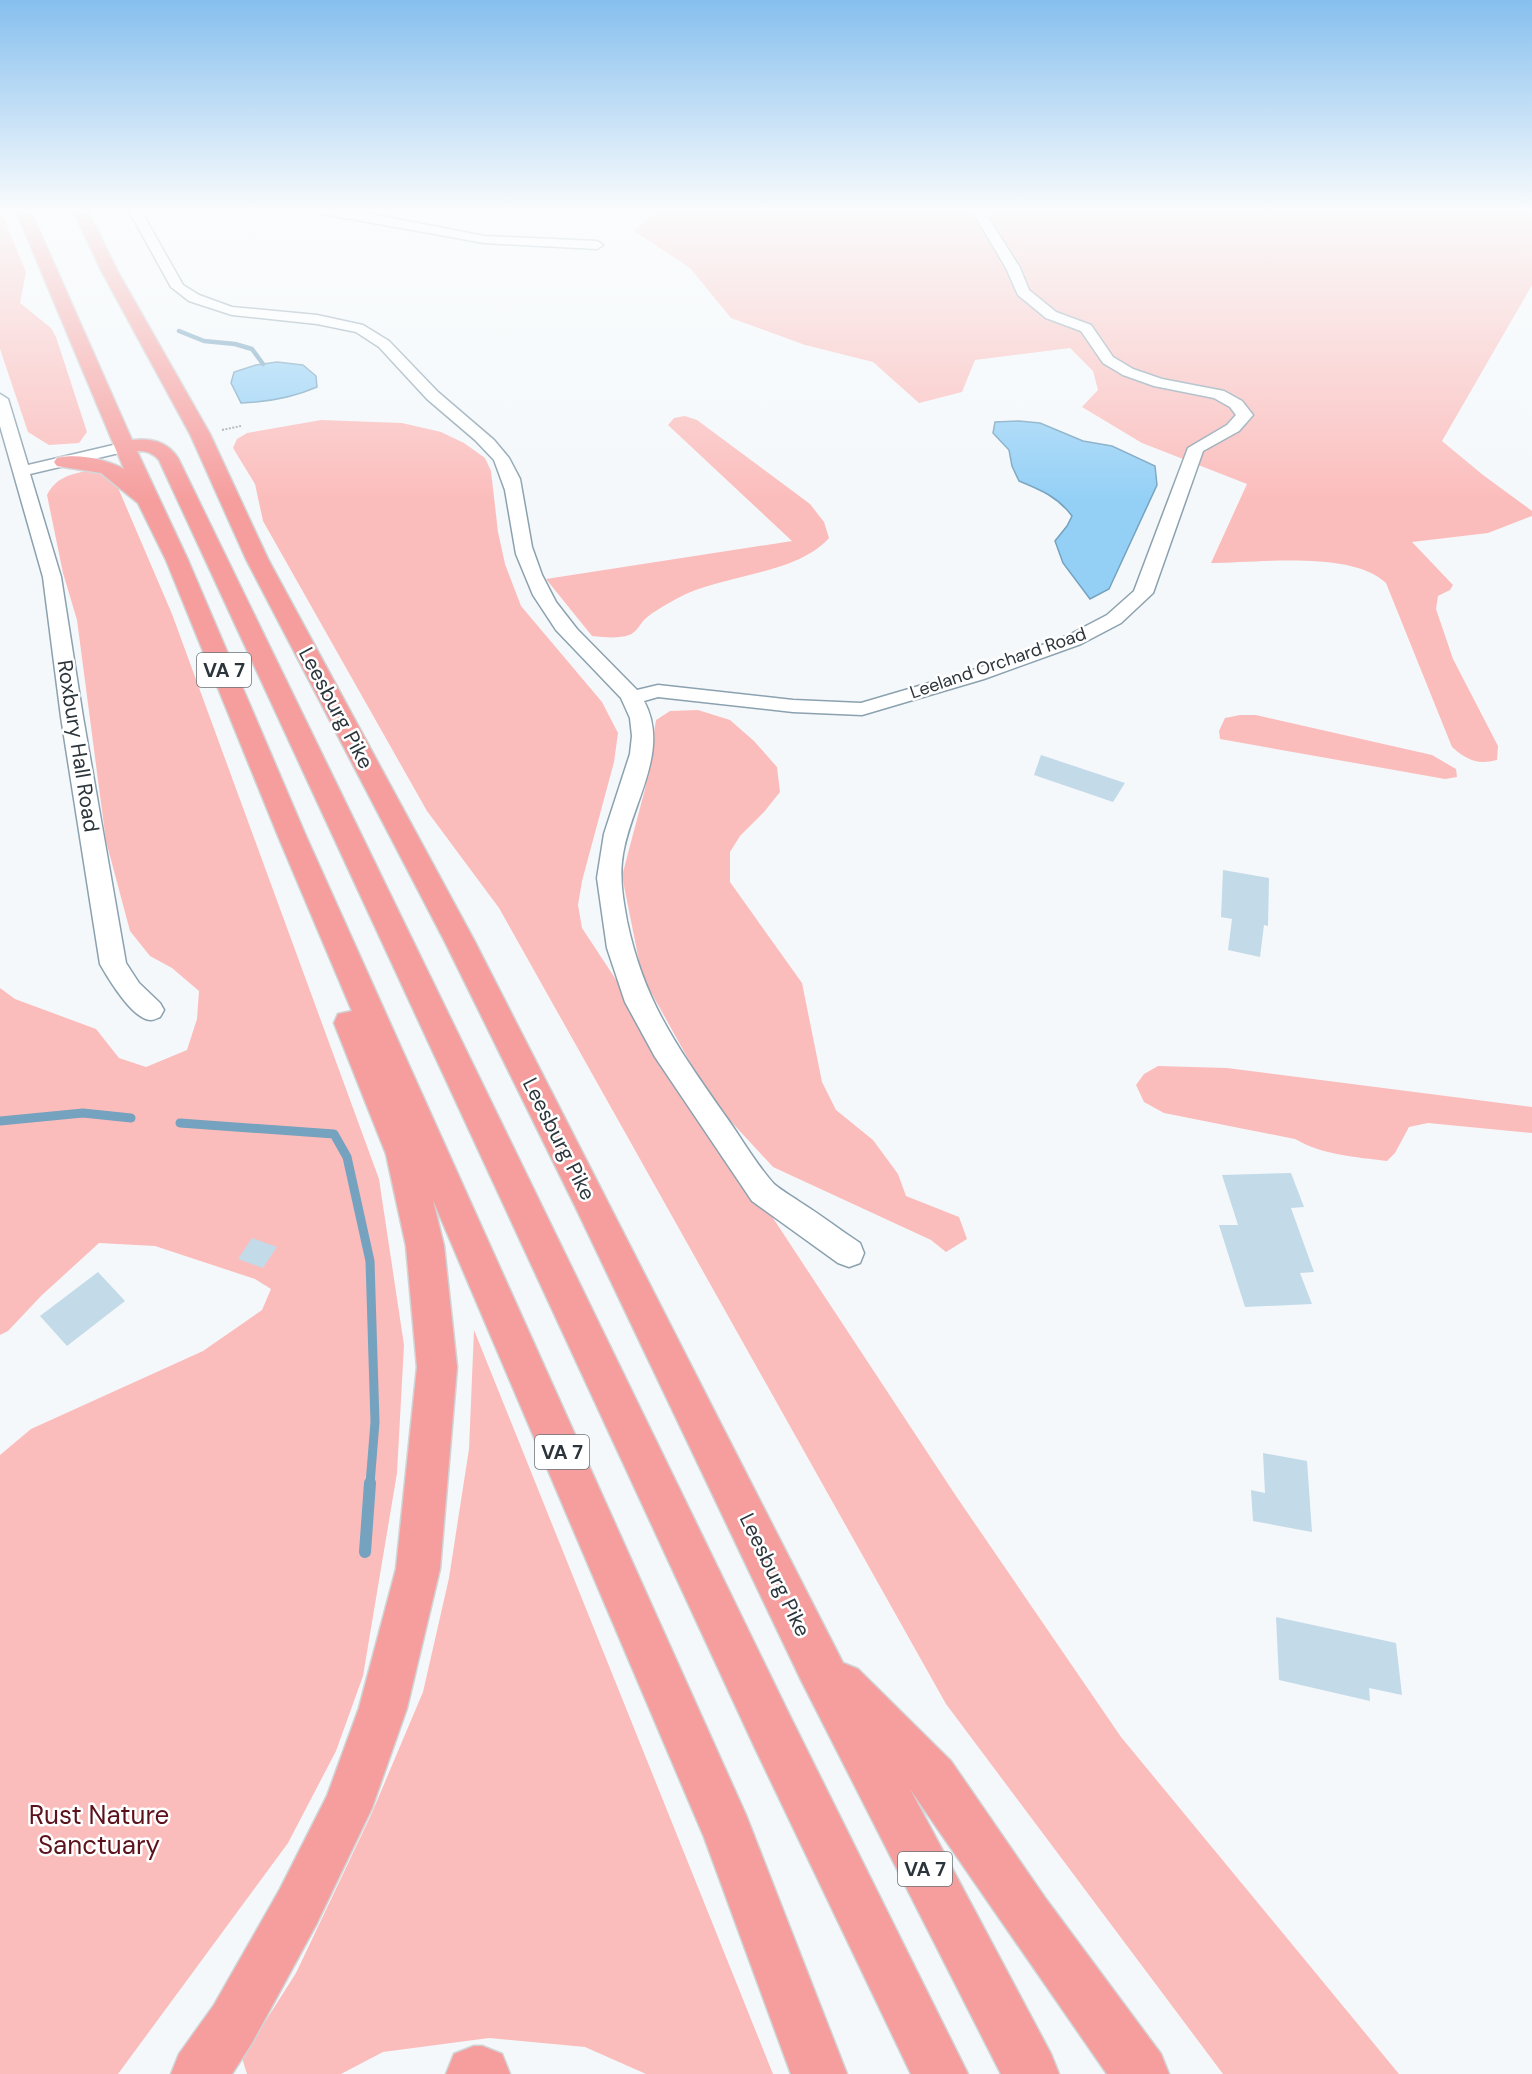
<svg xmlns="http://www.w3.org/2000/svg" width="1532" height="2074" font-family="'DM Sans',sans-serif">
  <rect width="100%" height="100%" fill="#f4f8fb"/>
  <g fill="#fbbdbc">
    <path d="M0 209 26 272 20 303 51 328 56 337 87 432 79 443 49 445 28 432 0 349Z"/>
    <path d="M659 209H1532V285L1442 441 1483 475 1532 511V516L1488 533 1412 542 1453 585 1450 590 1438 596 1436 609 1453 659 1498 746 1497 760C1477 765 1467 760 1452 747L1386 583C1351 550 1258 563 1211 563L1247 484 1142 443 1082 407 1098 390 1093 371 1070 348 975 360 962 392 919 403 873 362 805 345 731 318 690 268 634 231Z"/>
    <path d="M685 416 697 420 810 504 824 522 829 538C795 576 720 574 676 599 666 605 654 611 645 619 640 624 636 633 629 635 618 639 604 637 592 636L546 579 792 541 668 425 674 418Z"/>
    <path d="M321 420 402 423 441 432 464 443 485 458 491 471 498 532 505 564 521 606 602 702 618 733 614 762 582 881 578 905 582 928 956 1496 1121 1737 1399 2074H1223L946 1704 499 908 427 811 263 521 255 484 233 448 237 439 247 433Z"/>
    <path d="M86 471H99L113 476 172 614 379 1179 404 1345 397 1473 363 1676 336 1751 288 1843 118 2074H0V1455L31 1429 203 1351 262 1310 271 1289 255 1279 155 1246 99 1243 41 1296 8 1331 0 1335V988L15 999 96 1029 119 1058 146 1067 187 1050 197 1019 199 991 172 968 150 956 130 931 106 841 77 620 63 573 47 495C56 478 68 475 86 471Z"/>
    <path d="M698 710 730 720 754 741 777 767 780 792 764 812 740 836 730 852V882L802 983 822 1082 836 1110 873 1140 898 1174 906 1196 959 1217 967 1239 946 1252 931 1240 773 1167 711 1100 642 976 622 876 645 789 656 720 670 711Z"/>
    <path d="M1240 715H1256L1432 755 1456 769 1457 777 1445 779 1220 739 1219 731 1225 718Z"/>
    <path d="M1158 1066 1227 1068 1532 1107V1133L1428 1123 1409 1127 1395 1153 1387 1161C1355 1157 1323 1155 1295 1139L1164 1113 1144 1102 1136 1085 1144 1074Z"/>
    <path d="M474 1330 773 2074H646L585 2047 489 2038 383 2052 341 2074H247L242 2058 296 1973 371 1815 423 1692 449 1578 469 1449Z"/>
  </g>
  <g fill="#94d0f6" stroke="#75a2be" stroke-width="1.5">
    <path d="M277 362 303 365 316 376 317 387C292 398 268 402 241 403L231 383 234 372 256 365Z"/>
    <path d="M1019 421 1040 423 1083 441 1112 446 1155 466 1157 485 1109 589 1090 599 1063 563 1055 541 1067 526 1072 516C1058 497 1041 490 1019 481L1012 466 1009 450 993 433 995 422Z"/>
  </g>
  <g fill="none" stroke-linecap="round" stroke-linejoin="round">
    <path stroke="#75a2be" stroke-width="4.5" d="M179 331 204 341 235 344 252 349 263 364"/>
    <g stroke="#75a2be" stroke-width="9">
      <path d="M0 1121 83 1113 131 1118"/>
      <path d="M180 1123 334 1134 347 1157 370 1261 375 1422 370 1484"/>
    </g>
    <path stroke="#75a2be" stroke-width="12" d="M365 1552 370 1483"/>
  </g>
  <g fill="#c3dae9">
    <path d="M1041 755 1125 783 1113 802 1034 775Z"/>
    <path d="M1223 870 1269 878 1268 926 1264 925 1260 957 1228 950 1232 919 1221 917Z"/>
    <path d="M1291 1173 1304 1207 1291 1208 1314 1272 1300 1273 1312 1304 1245 1307 1219 1225H1238L1222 1175Z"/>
    <path d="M252 1238 277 1247 263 1268 238 1259Z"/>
    <path d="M98 1272 125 1301 67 1346 40 1316Z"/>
    <path d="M1263 1453 1307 1461 1312 1532 1253 1521 1251 1490 1265 1493Z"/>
    <path d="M1276 1617 1396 1643 1402 1695 1369 1688 1370 1701 1279 1680Z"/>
  </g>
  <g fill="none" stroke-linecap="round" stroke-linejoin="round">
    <g stroke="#8ba1af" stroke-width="3">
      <g id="street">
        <path d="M128 209H140L183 285 199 295 232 307 317 315 363 325 389 341 438 392 494 440 509 458 520 479 532 547 542 575 556 602 577 629 637 690 658 685 793 700 861 703 970 671 1067 636 1107 615 1134 591 1188 448 1227 425 1236 415 1230 407 1214 398 1154 386 1123 375 1103 363 1081 331 1046 318 1018 295 1006 268 971 209H983L1020 268 1029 290 1056 312 1091 325 1113 357 1133 369 1162 379 1224 391 1242 401 1253 415 1239 431 1203 451 1153 593 1121 623 1081 644 984 679 862 715 793 712 658 697 644 701C671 751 631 804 623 854 619 877 623 899 627 921 644 1002 678 1048 724 1114 741 1137 755 1163 774 1184 782 1191 792 1196 800 1202 821 1215 840 1230 860 1243L864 1253 860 1263 849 1267 838 1263 752 1201 655 1057 625 1002 607 948 597 878 604 834 630 754 632 736 630 718 621 698 556 630 533 595 516 554 505 490 494 460 475 440 427 399 379 347 356 332 317 324 232 315 189 301 171 287Z"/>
        <path d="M312 209H346L484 236 597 241 603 245 597 249 484 243 318 213Z"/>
        <path d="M0 394 8 399 28 465 126 442 134 447 132 450 30 474 61 577 83 717 126 963 139 983 160 1003 164 1010 160 1017C157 1018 154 1020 151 1020 133 1020 108 978 100 964L61 717 43 577 0 426Z"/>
      </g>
    </g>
    <g stroke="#d1d3d4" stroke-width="3">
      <g id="highway">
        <path d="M15 209H30L132 440C151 438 167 441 178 458L789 1714 968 2074H911L755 1748 159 460C152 452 146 451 137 451L188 560 306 836 746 1815 847 2074H791L704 1837 433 1200 444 1246 457 1367 440 1569 407 1708 372 1808 316 1925 252 2043 232 2074H171L179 2054 214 2005 280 1889 327 1796 359 1708 396 1569 417 1367 406 1246 386 1154 334 1023 338 1014 352 1011 278 836 166 560 138 503 101 473 57 466 54 462 57 458C77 453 106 459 124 469Z"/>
        <path d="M72 209H87L118 272 210 434 268 559 474 940 843 1663 858 1669 951 1761 1046 1899 1161 2054 1169 2074H1107L910 1789 1051 2054 1059 2074H1001L801 1680 575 1206 444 940 246 559 190 434 102 272Z"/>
        <path d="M474 2046H482L502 2054 510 2074H446L454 2054Z"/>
      </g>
    </g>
    <path stroke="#9fa5a9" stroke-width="2" stroke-dasharray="2 1.5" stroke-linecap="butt" d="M222 430 241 426"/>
    <use href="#street" fill="#fff" fill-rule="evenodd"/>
    <use href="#highway" fill="#f69e9e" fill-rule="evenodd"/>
  </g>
  <linearGradient id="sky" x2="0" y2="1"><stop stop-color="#86bfee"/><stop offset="0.42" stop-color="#fafcfd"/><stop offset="1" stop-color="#fafcfd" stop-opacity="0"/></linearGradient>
  <rect width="1532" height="500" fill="url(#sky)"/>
  <g text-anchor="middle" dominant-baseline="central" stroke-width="5" stroke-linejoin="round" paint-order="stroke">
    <g font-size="18" fill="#2c353b" stroke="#fff">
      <text transform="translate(998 663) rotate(-19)">Leeland Orchard Road</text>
    </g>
    <g fill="#fff" stroke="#6b7276" stroke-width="1.5">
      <rect x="197" y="653" width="54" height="34" rx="4.5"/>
      <rect x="535" y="1435" width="54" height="34" rx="4.5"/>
      <rect x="898" y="1852" width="54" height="34" rx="4.5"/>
    </g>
    <g font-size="20" font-weight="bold" fill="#2c353b">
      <text x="224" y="670">VA 7</text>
      <text x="562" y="1452">VA 7</text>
      <text x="925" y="1869">VA 7</text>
    </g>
    <g font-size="21" fill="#2c353b" stroke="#fff">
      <text transform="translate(336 708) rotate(62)">Leesburg Pike</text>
      <text transform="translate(78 746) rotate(81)">Roxbury Hall Road</text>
      <text transform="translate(559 1139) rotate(63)">Leesburg Pike</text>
      <text transform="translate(775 1575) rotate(64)">Leesburg Pike</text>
    </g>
    <g font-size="26" fill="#5c121b" stroke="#fff">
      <text x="99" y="1815">Rust Nature<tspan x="99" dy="30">Sanctuary</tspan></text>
    </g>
  </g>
</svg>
